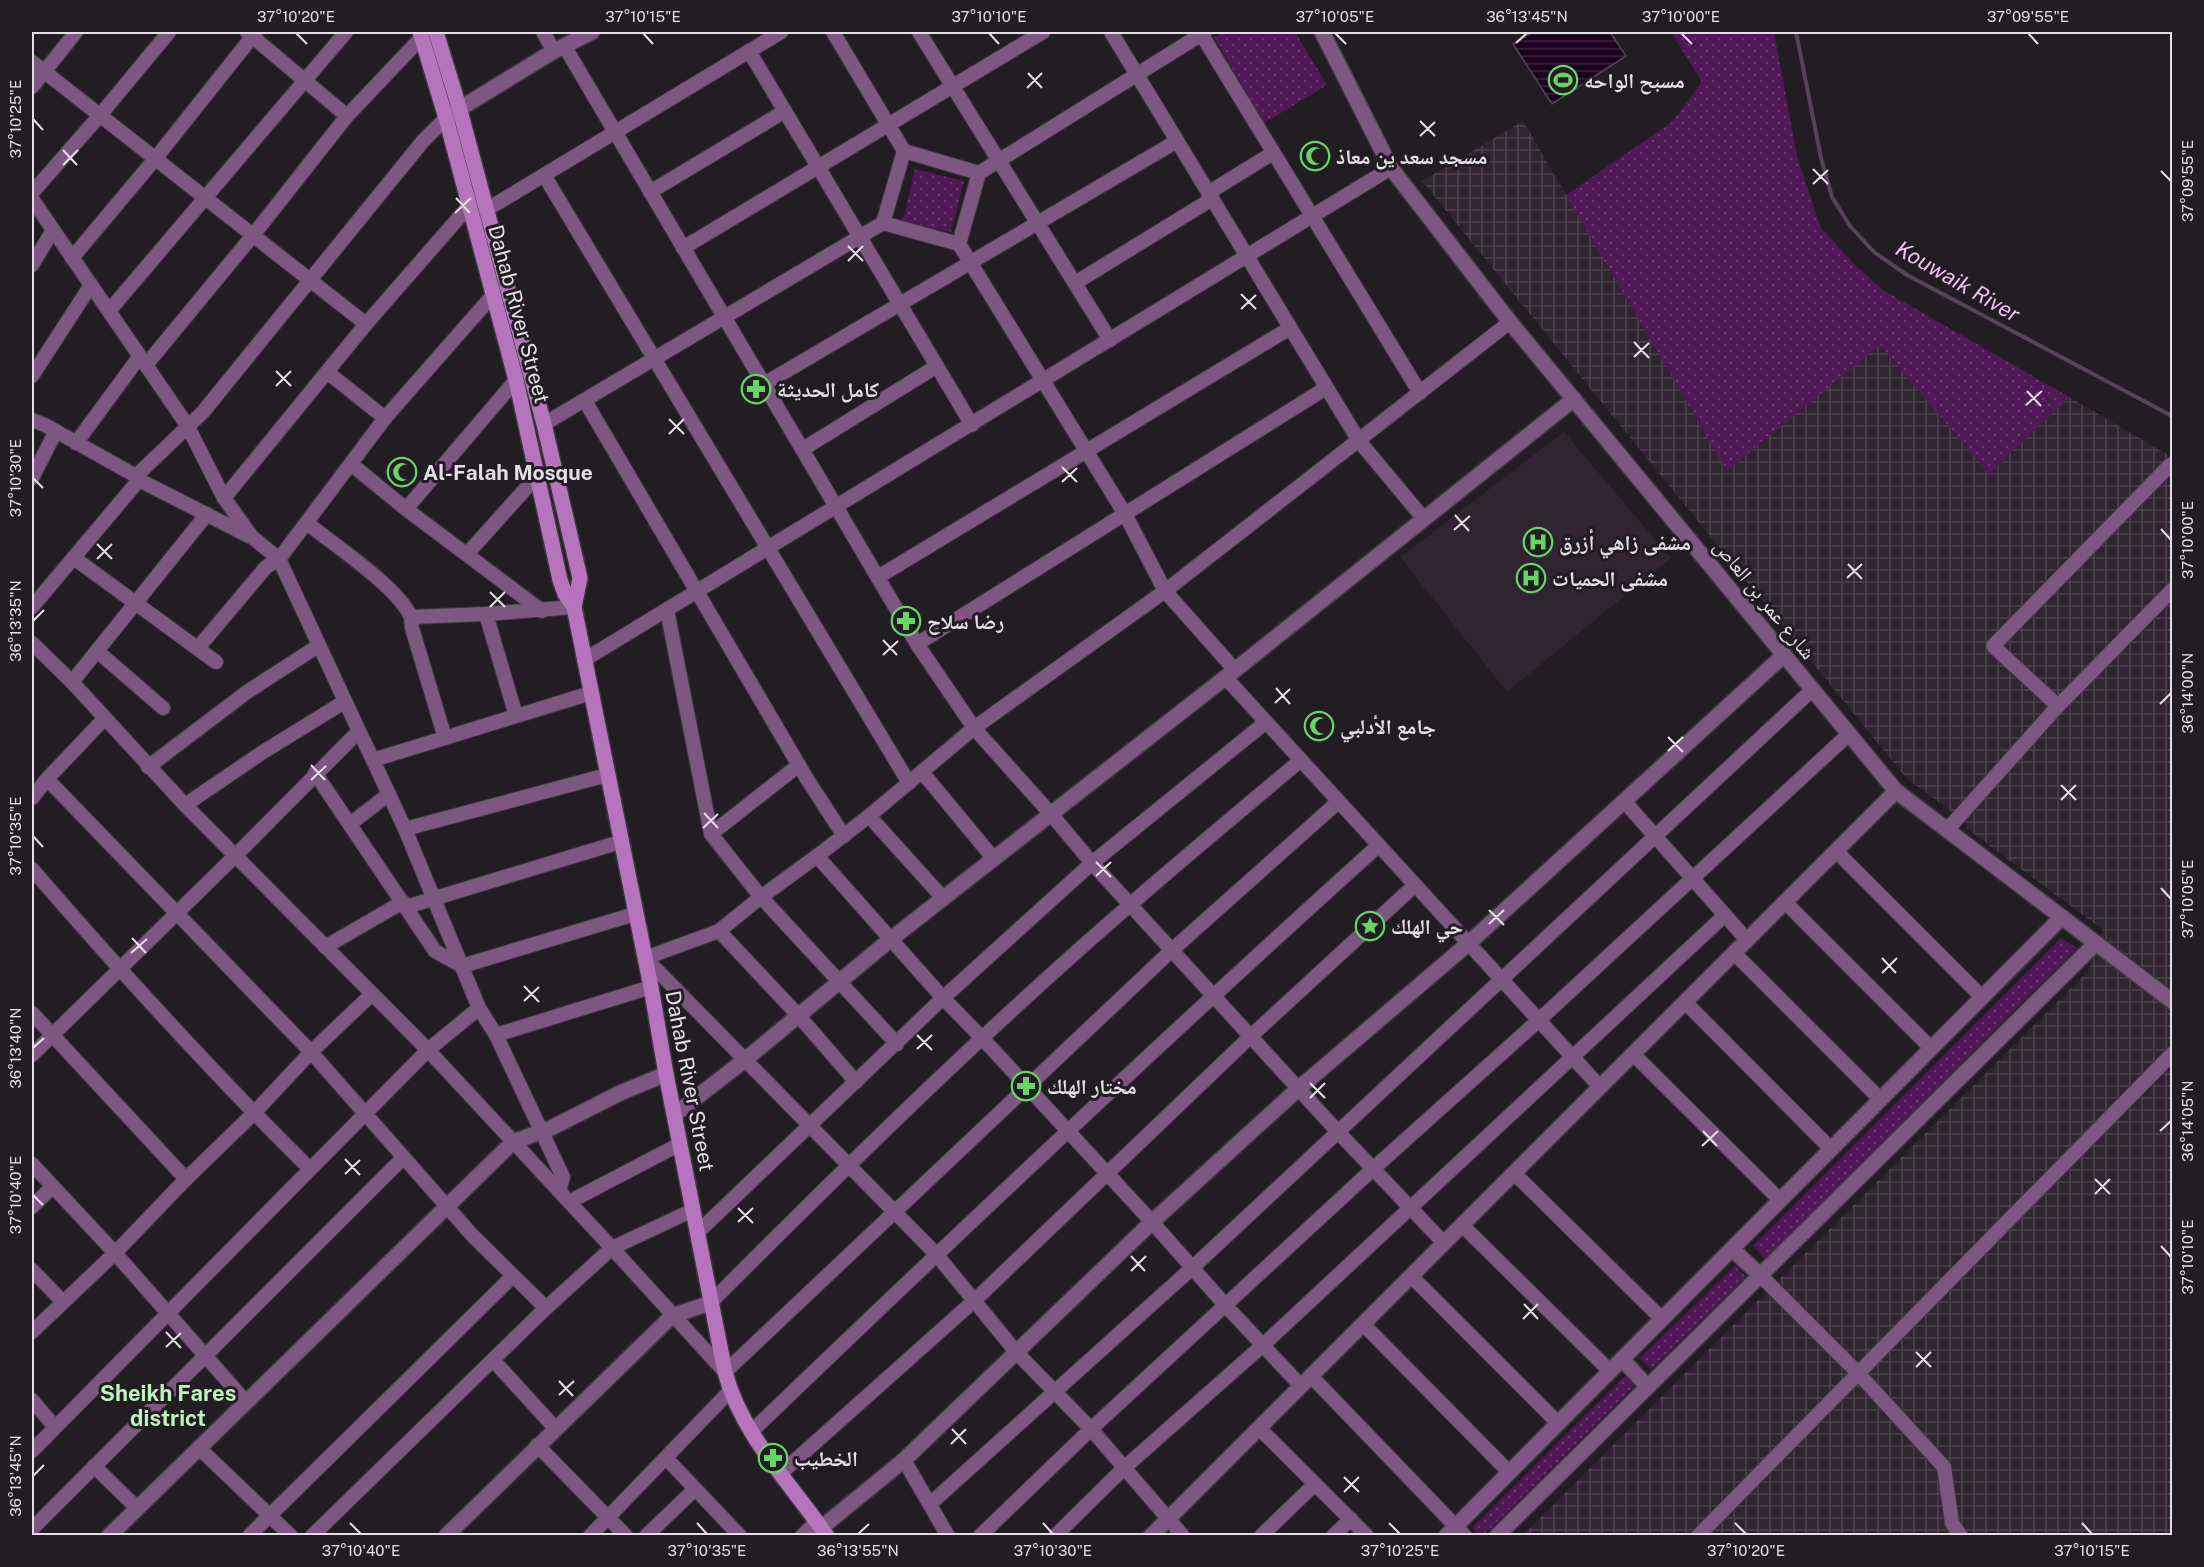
<svg xmlns="http://www.w3.org/2000/svg" width="2204" height="1567" font-family="'Public Sans','Noto Naskh Arabic',sans-serif">
  <defs>
    <pattern id="industrial-grid" width="8" height="8" patternUnits="userSpaceOnUse" patternTransform="scale(1.5)"><rect width="8" height="8" fill="#2f2430"/><path d="M0 4h8M4 0v8" fill="none" stroke="#4d434e"/></pattern>
    <pattern id="grass-dots" width="8" height="8" patternUnits="userSpaceOnUse" patternTransform="scale(1.5)"><rect width="8" height="8" fill="#511857"/><path d="M2 2h.1M6 6h.1" fill="none" stroke="#6a396f" stroke-width="1.8" stroke-linecap="round"/></pattern>
    <pattern id="water-rules" width="6" height="5" patternUnits="userSpaceOnUse" patternTransform="scale(1.5)"><rect width="6" height="5" fill="#1b001e"/><path d="M0 2.5h6" fill="none" stroke="#3c253f"/></pattern>
  </defs>
  <rect width="100%" height="100%" fill="#221c23"/>
  <path fill="#2f2430" d="M1564 432 1671 558 1507 692 1400 557Z"/>
  <path fill="url(#industrial-grid)" d="M1523 121 1727 470 1880 345 1989 473 2069 397 2172 457V1535H1523L2088 971 2103 930 1966 828 1965 811 1952 812 1906 778 1422 181Z"/>
  <g fill="url(#grass-dots)">
    <path d="M1223 32H1295L1327 85 1264 123 1214 37Z"/>
    <path d="M1671 32H1774L1797 156 1821 228 1856 266 1883 290 2069 397 1989 474 1880 345 1727 471 1566 195 1672 122 1702 82Z"/>
    <path d="M915 169 964 181 951 232 903 221Z"/>
    <path d="M2061 938 2077 948 1765 1259 1753 1246Z"/>
    <path d="M1735 1266 1746 1277 1651 1369 1640 1358Z"/>
    <path d="M1629 1372 1638 1382 1484 1535H1479L1472 1528Z"/>
  </g>
  <path fill="url(#water-rules)" stroke="#574359" stroke-width="1.5" d="M1533 32H1610L1626 56 1552 104 1513 44Z"/>
  <g fill="none" stroke-linecap="round" stroke-linejoin="round">
    <path stroke="#574359" stroke-width="4" d="M1796 32 1821 158 1832 197 1850 226 1874 252 1907 275 2172 416"/>
    <g stroke="#3d373e" stroke-width="16">
      <g id="minor">
        <path d="M247 32 347 116"/>
        <path d="M543 32 554 51"/>
        <path d="M833 32 904 151"/>
        <path d="M919 32 1110 340"/>
        <path d="M1111 32 1359 441 1424 519"/>
        <path d="M1200 32 1420 393"/>
        <path d="M565 47 917 644 974 728 1051 814 1092 863 1338 1132 1444 1243"/>
        <path d="M749 51 972 425"/>
        <path d="M32 62 366 324"/>
        <path d="M32 87 76 32"/>
        <path d="M544 175 909 783"/>
        <path d="M650 192 785 111"/>
        <path d="M32 193 101 114 169 32"/>
        <path d="M1208 193 1273 153"/>
        <path d="M32 199 187 425 224 498 252 537 279 559 359 731"/>
        <path d="M486 210 781 32"/>
        <path d="M883 223 959 244 979 173 1205 32"/>
        <path d="M959 244 1125 514 1165 591 1235 670"/>
        <path d="M683 248 1043 32"/>
        <path d="M72 258 155 159 256 32"/>
        <path d="M32 265 53 230"/>
        <path d="M1075 283 1212 199"/>
        <path d="M109 311 346 32"/>
        <path d="M146 365 254 234 347 116 422 37"/>
        <path d="M327 372 385 418"/>
        <path d="M32 376 91 285"/>
        <path d="M764 384 1177 141"/>
        <path d="M585 401 807 779 844 836"/>
        <path d="M32 420 45 425 136 476 139 480 249 536"/>
        <path d="M544 424 883 223 904 151 979 173"/>
        <path d="M76 443 140 356"/>
        <path d="M803 449 937 366"/>
        <path d="M351 464 406 509 542 611"/>
        <path d="M136 476 203 412 423 141 446 118"/>
        <path d="M32 478 56 431"/>
        <path d="M224 498 366 324 469 206"/>
        <path d="M406 509 516 380"/>
        <path d="M307 523C334 545 398 587 411 617L486 614 574 607"/>
        <path d="M467 554 538 475"/>
        <path d="M74 558 216 662"/>
        <path d="M878 577 1290 328"/>
        <path d="M32 607 139 480"/>
        <path d="M667 610 711 834 761 897 897 1044"/>
        <path d="M486 614 516 716"/>
        <path d="M411 617 412 628 445 738"/>
        <path d="M32 643 72 682 185 805 428 1050 612 1248 725 1372 1172 950 1338 802"/>
        <path d="M917 644 1326 388"/>
        <path d="M198 648 266 567 279 559 385 418 493 295"/>
        <path d="M97 651 163 708"/>
        <path d="M584 660 1391 168"/>
        <path d="M1225 677 1600 1087"/>
        <path d="M72 682 207 514"/>
        <path d="M2058 706 1993 646 2170 465"/>
        <path d="M373 760 405 829 479 1008 496 1035 563 1177 559 1191"/>
        <path d="M148 767 247 692 318 646"/>
        <path d="M922 772 994 859"/>
        <path d="M315 773 435 951 462 966 635 914"/>
        <path d="M47 779 311 1052 472 1235 546 1308"/>
        <path d="M32 798 47 779 104 719"/>
        <path d="M1624 801 1747 940"/>
        <path d="M185 805 263 752 344 702"/>
        <path d="M869 816 943 898"/>
        <path d="M350 824 389 794"/>
        <path d="M405 829 607 775"/>
        <path d="M1947 830 2058 706 2172 590"/>
        <path d="M711 834 799 765"/>
        <path d="M1836 851 1982 997"/>
        <path d="M817 856 943 998 983 1039 1152 1222 1226 1306 1301 1386"/>
        <path d="M32 869C121 972 213 1073 310 1169"/>
        <path d="M1785 902 1931 1048"/>
        <path d="M406 907 620 842"/>
        <path d="M719 931 798 1015 856 1082"/>
        <path d="M325 947 403 902"/>
        <path d="M1734 953 1880 1099"/>
        <path d="M1685 1002 1831 1149"/>
        <path d="M32 1013 186 1179"/>
        <path d="M496 1035 651 987"/>
        <path d="M1633 1054 1780 1200"/>
        <path d="M32 1055 235 856 359 731 373 760 591 693"/>
        <path d="M32 1164 115 1253 246 1402"/>
        <path d="M1514 1173 1662 1319"/>
        <path d="M569 1202 680 1144"/>
        <path d="M32 1207 52 1187"/>
        <path d="M1462 1225 1610 1371"/>
        <path d="M697 1233 943 998 1092 863 1266 722"/>
        <path d="M32 1270 63 1302"/>
        <path d="M1760 1275 1858 1373 1944 1467 1952 1523 1961 1536"/>
        <path d="M1411 1276 1558 1423"/>
        <path d="M710 1303C847 1166 985 1030 1131 904 1187 855 1244 808 1301 760"/>
        <path d="M1363 1324 1509 1472"/>
        <path d="M32 1332 115 1253 186 1179 254 1113 311 1052 372 994"/>
        <path d="M493 1360 555 1428"/>
        <path d="M1311 1376 1465 1536"/>
        <path d="M32 1400 55 1427"/>
        <path d="M1259 1428 1367 1536"/>
        <path d="M751 1432C958 1233 1166 1037 1379 845"/>
        <path d="M537 1445 626 1536"/>
        <path d="M199 1448 291 1536"/>
        <path d="M32 1451 428 1050 479 1008"/>
        <path d="M666 1458 740 1536"/>
        <path d="M904 1460 948 1536"/>
        <path d="M94 1466 137 1508"/>
        <path d="M781 1473 975 1300 1251 1036 1415 885"/>
        <path d="M930 1504 1192 1268 1813 689"/>
        <path d="M32 1529 403 1158"/>
        <path d="M249 1536 513 1276"/>
        <path d="M312 1536 546 1308 612 1248 693 1210"/>
        <path d="M590 1536 730 1391"/>
        <path d="M646 1536 695 1489"/>
        <path d="M802 1536 817 1521"/>
        <path d="M980 1536 1091 1429 1374 1168 1539 1020 1849 734"/>
        <path d="M1055 1536 1124 1468 1263 1345 1725 915"/>
        <path d="M1183 1536 1091 1429 1017 1353 936 1254 645 958 719 931 761 897 817 856 869 816 974 728 1165 591 1510 322"/>
        <path d="M1261 1536 1315 1484"/>
        <path d="M1333 1536 1351 1519"/>
        <path d="M1698 1536 2172 1054"/>
      </g>
    </g>
    <g stroke="#3d373e" stroke-width="18">
      <g id="tertiary">
        <path d="M1322 32 1391 168 1510 322 1896 791 2172 1001"/>
        <path d="M451 114 554 51 592 32"/>
        <path d="M674 1115 746 1059 891 939 1235 670 1574 399"/>
        <path d="M1732 1249 1760 1275"/>
        <path d="M1622 1359 1647 1386"/>
        <path d="M821 1528 904 1460 1152 1222 1298 1089 1469 943 1784 655"/>
        <path d="M109 1536 513 1142 551 1128 620 1093 666 1074"/>
        <path d="M446 1536 672 1316 710 1303"/>
        <path d="M1151 1536 1896 791"/>
        <path d="M1446 1536 2062 917"/>
        <path d="M1497 1536 2096 943"/>
      </g>
    </g>
    <g stroke="#3d373e" stroke-width="18">
      <g id="secondary">
        <path d="M420 32 446 118 516 380 560 580 565 594 574 607 651 987 666 1074 725 1372C741 1434 791 1484 827 1536"/>
        <path d="M436 32 459 107 544 424 580 578 574 607"/>
      </g>
    </g>
    <use href="#minor" stroke="#7e5682" stroke-width="14"/>
    <use href="#tertiary" stroke="#7e5682" stroke-width="15"/>
    <use href="#secondary" stroke="#b574bc" stroke-width="15"/>
  </g>
  <path fill="none" stroke="#e4dfe4" stroke-width="2" d="M296 33 307 44M643 33 653 44M989 33 999 44M1335 33 1346 44M1681 33 1692 44M2028 33 2038 44M1516 43 1527 33M1028 73 1042 88M1027 88 1042 73M33 119 43 130M1420 121 1435 136M1420 136 1435 122M63 150 77 165M63 165 78 150M1813 169 1828 184M2161 171 2171 181M1813 184 1828 170M456 198 470 213M455 213 471 198M848 246 863 261M848 261 863 246M1241 294 1256 309M1241 309 1256 295M1634 342 1649 358M1634 357 1649 343M276 371 291 386M276 386 291 371M2027 391 2041 406M2026 405 2042 391M669 419 684 434M669 434 684 419M1062 467 1077 482M33 478 43 488M1062 482 1077 468M1455 515 1469 531M2161 529 2171 540M1454 530 1470 516M97 544 112 559M97 559 112 544M1848 564 1862 579M1847 578 1862 564M490 592 505 607M490 607 505 592M33 621 44 610M883 640 897 655M883 655 898 641M1276 688 1290 704M1275 703 1290 689M2160 704 2171 693M1668 737 1683 752M1668 751 1683 737M311 765 325 780M311 780 326 766M2061 785 2076 800M2061 800 2076 785M704 813 718 828M703 828 718 814M33 836 43 847M1096 862 1111 877M1096 876 1111 862M2161 888 2171 899M1489 910 1504 925M1489 924 1504 910M132 938 146 953M131 953 147 939M1882 958 1896 973M1882 973 1897 958M524 986 539 1002M524 1001 539 987M917 1035 932 1050M33 1048 44 1038M917 1049 932 1035M1310 1083 1325 1098M1310 1098 1325 1083M1703 1131 1717 1146M2160 1131 2171 1121M1702 1146 1718 1131M345 1159 360 1175M345 1174 360 1160M2095 1179 2110 1194M2095 1194 2110 1179M33 1195 43 1205M738 1208 753 1223M738 1222 753 1208M2161 1246 2171 1257M1131 1256 1145 1271M1131 1271 1146 1256M1524 1304 1538 1319M1523 1319 1538 1304M166 1332 181 1348M166 1347 181 1333M1916 1352 1931 1367M1916 1367 1931 1352M559 1381 573 1396M559 1395 574 1381M952 1429 966 1444M951 1444 966 1429M33 1476 44 1465M1344 1477 1359 1492M1344 1492 1359 1477M350 1523 361 1534M697 1523 707 1534M1043 1523 1053 1534M1389 1523 1400 1534M1735 1523 1746 1534M2082 1523 2092 1534M858 1534 869 1524"/>
  <defs>
    <g id="stadium-ring" transform="scale(1.5)"><circle r="9.5" fill="#221c23" stroke="#66d466" stroke-width="1.5"/><path d="M0-5a6.5 5 0 1 0 0 10a6.5 5 0 1 0 0-10ZM-3.5-1.8h7v3.6h-7Z" fill="#66d466"/></g>
    <g id="mosque-ring" transform="scale(1.5)"><circle r="9.5" fill="#221c23" stroke="#66d466" stroke-width="1.5"/><path d="M3.5-4.9A6 6 0 1 0 3.5 4.9A5 5 0 1 1 3.5-4.9Z" fill="#66d466"/></g>
    <g id="pharmacy-ring" transform="scale(1.5)"><circle r="9.5" fill="#221c23" stroke="#66d466" stroke-width="1.5"/><path d="M-2-6h4v4h4v4h-4v4h-4v-4h-4v-4h4Z" fill="#66d466"/></g>
    <g id="hospital-ring" transform="scale(1.5)"><circle r="9.5" fill="#221c23" stroke="#66d466" stroke-width="1.5"/><path d="M-5-5h3v3.5h4V-5h3V5h-3V1.5h-4V5h-3Z" fill="#66d466"/></g>
    <g id="sight-ring" transform="scale(1.5)"><circle r="9.5" fill="#221c23" stroke="#66d466" stroke-width="1.5"/><path d="M0-6L1.8-2.2L6-1.7L2.9 1.2L3.7 5.4L0 3.3L-3.7 5.4L-2.9 1.2L-6-1.7L-1.8-2.2Z" fill="#66d466"/></g>
  </defs>
  <g fill-rule="evenodd">
    <use href="#stadium-ring" x="1563" y="80"/>
    <use href="#mosque-ring" x="1315" y="156"/>
    <use href="#pharmacy-ring" x="756" y="389"/>
    <use href="#mosque-ring" x="402" y="472"/>
    <use href="#hospital-ring" x="1538" y="542"/>
    <use href="#hospital-ring" x="1531" y="578"/>
    <use href="#pharmacy-ring" x="906" y="621"/>
    <use href="#mosque-ring" x="1319" y="726"/>
    <use href="#sight-ring" x="1370" y="926"/>
    <use href="#pharmacy-ring" x="1026" y="1086"/>
    <use href="#pharmacy-ring" x="773" y="1458"/>
  </g>
  <g text-anchor="middle" dominant-baseline="central" stroke-width="6" stroke-linejoin="round" paint-order="stroke">
    <g font-size="21" font-weight="bold" fill="#e4dfe4" stroke="#221c23" text-anchor="start">
      <text x="1584" y="80">مسبح الواحه</text>
      <text x="1336" y="156">مسجد سعد ين معاذ</text>
      <text x="777" y="389">كامل الحديثة</text>
      <text x="423" y="472">Al-Falah Mosque</text>
      <text x="1559" y="542">مشفى زاهي أزرق</text>
      <text x="1552" y="578">مشفى الحميات</text>
      <text x="927" y="621">رضا سلاح</text>
      <text x="1340" y="726">جامع الأدلبي</text>
      <text x="1391" y="926">حي الهلك</text>
      <text x="1047" y="1086">مختار الهلك</text>
      <text x="794" y="1458">الخطيب</text>
    </g>
    <g font-size="21" fill="#e4dfe4" stroke="#221c23">
      <text transform="translate(519 314) rotate(75)">Dahab River Street</text>
      <text transform="translate(1765 599) rotate(51)">شارع عمر بن العاص</text>
      <text transform="translate(690 1081) rotate(79)">Dahab River Street</text>
    </g>
    <g font-size="22" font-style="italic" fill="#f0bdf4" stroke="#221c23">
      <text transform="translate(1958 281) rotate(30)">Kouwaik River</text>
    </g>
    <g font-size="22" font-weight="bold" fill="#bbf5b9" stroke="#221c23">
      <text x="168" y="1393">Sheikh Fares<tspan x="168" dy="25">district</tspan></text>
    </g>
  </g>
  <rect width="2204" height="1567" fill="none" stroke="#221c23" stroke-width="66"/>
  <rect x="33" y="33" width="2138" height="1501" fill="none" stroke="#e4dfe4" stroke-width="2"/>
  <g font-size="15" text-anchor="middle" fill="#e4dfe4">
    <text x="296" y="22">37°10'20"E</text>
    <text x="643" y="22">37°10'15"E</text>
    <text x="989" y="22">37°10'10"E</text>
    <text x="1335" y="22">37°10'05"E</text>
    <text x="1527" y="22">36°13'45"N</text>
    <text x="1681" y="22">37°10'00"E</text>
    <text x="2028" y="22">37°09'55"E</text>
    <text transform="translate(16 119) rotate(-90)" y="5">37°10'25"E</text>
    <text transform="translate(2188 181) rotate(-90)" y="5">37°09'55"E</text>
    <text transform="translate(16 478) rotate(-90)" y="5">37°10'30"E</text>
    <text transform="translate(2188 540) rotate(-90)" y="5">37°10'00"E</text>
    <text transform="translate(16 621) rotate(-90)" y="5">36°13'35"N</text>
    <text transform="translate(2188 693) rotate(-90)" y="5">36°14'00"N</text>
    <text transform="translate(16 836) rotate(-90)" y="5">37°10'35"E</text>
    <text transform="translate(2188 899) rotate(-90)" y="5">37°10'05"E</text>
    <text transform="translate(16 1048) rotate(-90)" y="5">36°13'40"N</text>
    <text transform="translate(2188 1121) rotate(-90)" y="5">36°14'05"N</text>
    <text transform="translate(16 1195) rotate(-90)" y="5">37°10'40"E</text>
    <text transform="translate(2188 1257) rotate(-90)" y="5">37°10'10"E</text>
    <text transform="translate(16 1476) rotate(-90)" y="5">36°13'45"N</text>
    <text x="361" y="1556">37°10'40"E</text>
    <text x="707" y="1556">37°10'35"E</text>
    <text x="858" y="1556">36°13'55"N</text>
    <text x="1053" y="1556">37°10'30"E</text>
    <text x="1400" y="1556">37°10'25"E</text>
    <text x="1746" y="1556">37°10'20"E</text>
    <text x="2092" y="1556">37°10'15"E</text>
  </g>
</svg>
